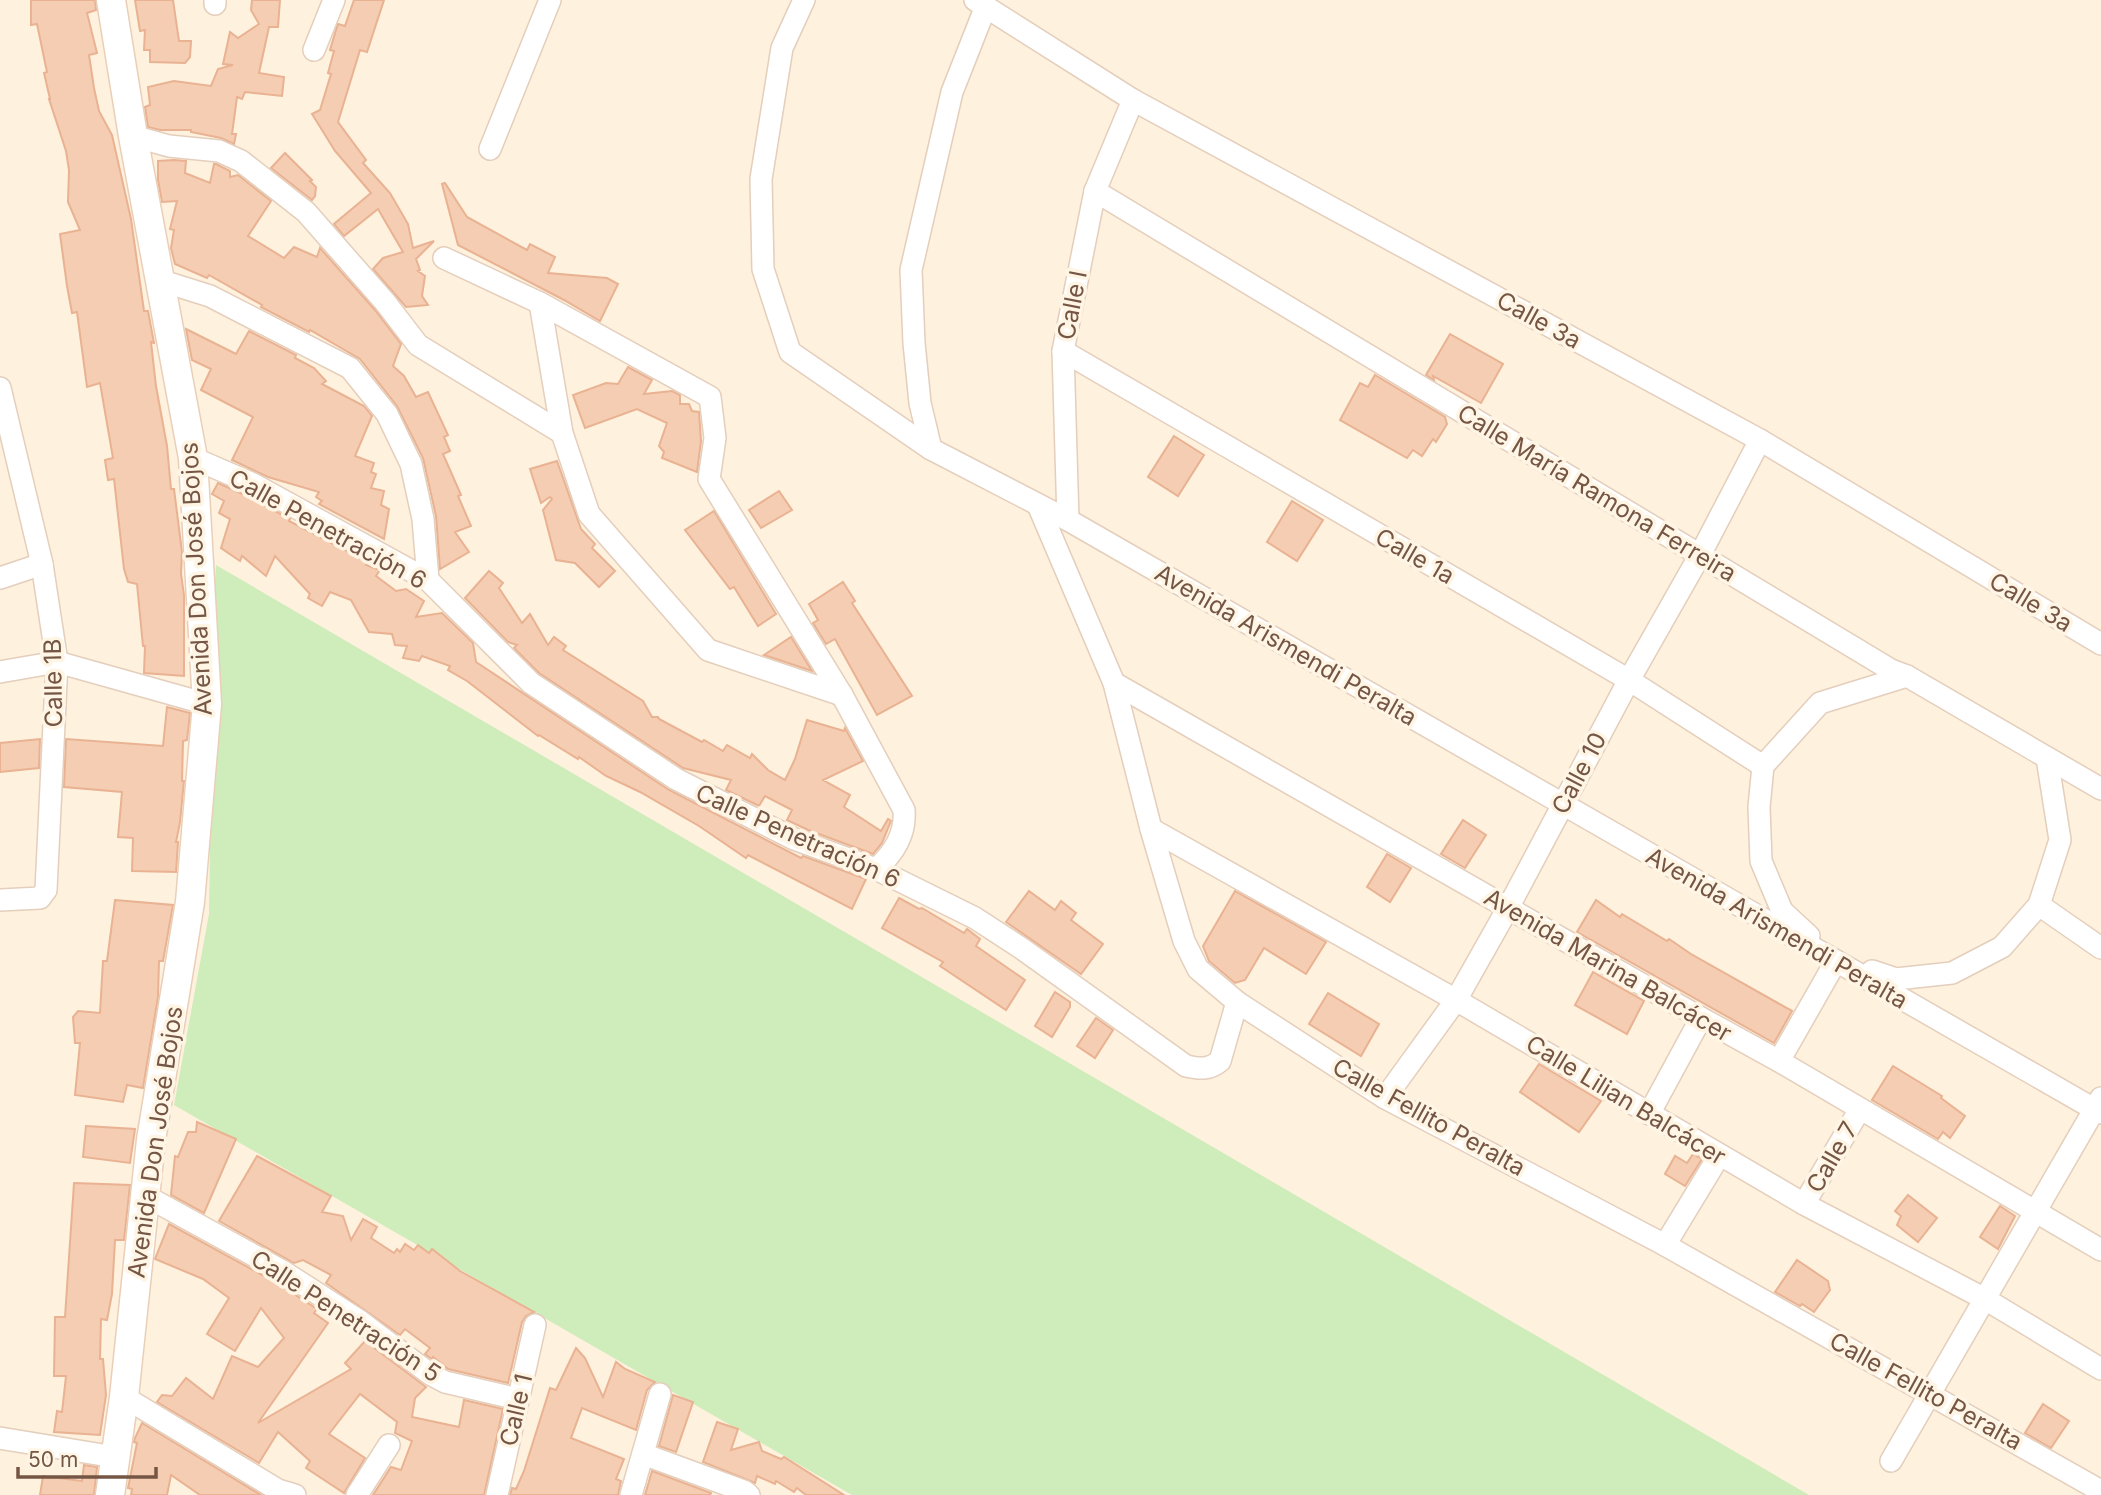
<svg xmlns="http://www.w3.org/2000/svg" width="2101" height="1495" font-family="Inter,sans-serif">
  <rect width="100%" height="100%" fill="#fef1dd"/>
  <path fill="#cfecbb" d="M216 565 1809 1495H852L174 1105 209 914 212 723 207 704Z"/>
  <g fill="#f5cdb3" stroke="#e9b292" stroke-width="2">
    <path d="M31 0H95L96 10 87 13 97 53 89 55 94 88 99 111 112 135 131 219 144 311H148L154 343 151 342 156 386 167 446 171 489H174L182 552 181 574 184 595V676L144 673 145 646H143L137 584 128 582 124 569 114 479 108 480 105 460 113 458 100 383 87 387 77 312 72 313 67 286 60 234 80 230 68 202 69 170 66 151 49 99H50L44 73 47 72 37 24 31 25Z"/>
    <path d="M135 0H173L179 41H191L190 57 185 63 150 62V50H144L145 30 140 31Z"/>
    <path d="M252 0H280L278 27H269L259 73 284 77 282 96 245 92 242 99 237 97 232 134H236L234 144 221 138 191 132V130H160L148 127 145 107 150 105 148 87 174 81 211 86 218 69 233 65 223 64 230 32 238 38 259 24 251 10Z"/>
    <path d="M354 0H384L367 52 360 50 338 122 366 160 363 163 390 193 408 224 413 248 434 241 416 259 420 270 418 271 425 276 422 296 428 305 406 307 373 269 383 258 403 252 378 209 344 236 334 224 371 193 335 151 312 114 320 110 331 74 328 73 334 51 330 50 335 33 338 24 345 26Z"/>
    <path d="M285 153 312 180 310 181 316 187 315 196 312 200 271 168Z"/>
    <path d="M174 160 186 161 185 173 210 183 214 164H216L230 171V177L238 175 271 201 248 236 284 258 294 247 317 257 320 248 375 310 401 344 393 366 404 376 416 397 428 392 448 435 444 437 450 451 443 454 461 495 458 496 471 526 455 532 469 552 440 569 436 516 423 458 397 406 360 359 310 330 309 332 261 307 262 305 209 275 207 278 175 264 171 248 174 230 170 229 177 201 162 202 158 180V161Z"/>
    <path d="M445 183 467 217 527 250 530 244 555 257 548 273 607 278 618 284 600 321 564 300 458 245 442 184Z"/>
    <path d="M186 329 236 354 249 331 296 355 295 358 314 368 326 381 322 384 364 406 372 416 355 456 374 463 371 472 376 474 371 488 384 491 381 505 389 509 384 539 319 504 322 501 316 497 319 492 268 477 232 460 253 417 201 390 211 369 192 360Z"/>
    <path d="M1450 334 1503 364 1481 403 1433 376 1434 380 1426 375Z"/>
    <path d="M628 367 652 380 644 394 672 391 680 395V404H689L692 411 699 412 701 441 697 472 662 458 664 452 659 446 667 423 637 409 585 428 573 395 606 383 618 384Z"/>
    <path d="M1375 375 1445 417 1447 424 1436 442 1433 439 1422 456 1413 450 1407 458 1340 420 1360 383 1368 387Z"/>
    <path d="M1174 436 1204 455 1178 496 1148 477Z"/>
    <path d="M557 461 581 529 595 544 592 548 615 571 599 587 575 563 556 560 543 510 552 499 550 497 541 503 530 469Z"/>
    <path d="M218 483 247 496 290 519 289 521 368 562 366 565 380 570 376 576 396 591 406 589 424 601 416 617 442 613 473 643 476 662 669 790 801 858 803 856 866 879 852 909 748 855 746 858 699 826 640 792 606 776 579 757 578 759 539 735 538 736 467 681 448 670 450 666 422 656 419 661 403 658 407 646 395 645 392 634 369 632 351 600 330 592 322 606 308 598 310 594 275 556 266 576 242 556 240 561 221 548 230 519 219 513 224 501 212 494Z"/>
    <path d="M779 491 792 510 761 528 749 510Z"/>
    <path d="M1292 501 1323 520 1297 561 1267 542Z"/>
    <path d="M714 511 776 614 758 626 734 587 730 589 685 530Z"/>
    <path d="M489 571 503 583 499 588 522 623 530 614 548 645 554 637 566 646 563 650 643 701 652 717H658L659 719 702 742 704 740 723 751 727 745 750 758 752 754 768 770 785 780 795 759 807 720 844 731 845 728 863 761 823 780 850 795 844 807 881 831 888 819 891 821 882 843 873 854 808 830 787 820 792 810 765 796 759 806 753 803 726 790 731 780 683 768 539 673 514 648 517 645 508 642 465 598Z"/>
    <path d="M843 582 855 601 852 603 912 696 877 715 835 639 826 644 813 623 818 620 809 604Z"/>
    <path d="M791 637 812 671 764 655Z"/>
    <path d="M167 707 190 713 187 740 183 741 182 781H184L180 822 176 842H178L176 872 132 871 133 838 118 837 122 792 64 787 66 739 163 746Z"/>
    <path d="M40 739 39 768 0 772V743Z"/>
    <path d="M1463 820 1486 835 1465 868 1441 854Z"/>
    <path d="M1387 854 1411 868 1390 902 1367 887Z"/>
    <path d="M1029 891 1055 910 1061 901 1076 913 1071 920 1103 944 1081 974 1006 922Z"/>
    <path d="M1235 891 1326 942 1306 974 1264 948 1245 980 1235 983 1209 961 1203 946Z"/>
    <path d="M899 898 919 909 922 908 964 933 967 929 980 939 976 946 1025 980 1006 1010 940 966 943 962 882 928Z"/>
    <path d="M115 900 173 905 163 961H159L158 997 143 1088 127 1085 123 1102 75 1095 80 1043H75L73 1017 78 1011 100 1013 103 961H107Z"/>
    <path d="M1596 900 1620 917 1622 914 1667 941 1669 939 1691 954 1792 1011 1774 1043 1577 932Z"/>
    <path d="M1593 972 1644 1001 1627 1034 1575 1005Z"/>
    <path d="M1055 992 1070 1002V1007L1052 1037 1035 1026Z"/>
    <path d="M1328 993 1379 1024 1361 1056 1309 1024Z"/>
    <path d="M1096 1018 1113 1030 1095 1058 1077 1046Z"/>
    <path d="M1539 1064 1601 1101 1579 1132 1520 1092Z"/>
    <path d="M1893 1066 1942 1096 1941 1098 1965 1116 1950 1138 1943 1132 1938 1139 1872 1100Z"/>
    <path d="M197 1122 236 1139 204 1213 171 1195 175 1156 178 1157 188 1132H196Z"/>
    <path d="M86 1126 135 1129 130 1163 83 1157Z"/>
    <path d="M1693 1154 1702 1159 1685 1186 1665 1174 1675 1156 1687 1163Z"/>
    <path d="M257 1156 331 1196 322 1212 343 1216 351 1240 363 1219 377 1227 371 1238 394 1253 397 1249 400 1252 405 1244 414 1250 418 1245 429 1253 432 1249 460 1271 534 1312 526 1316 522 1322 508 1383 448 1369 433 1357 432 1359 425 1354 430 1348 405 1329 400 1335 326 1283 331 1275 303 1260 294 1263 219 1221Z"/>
    <path d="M74 1183 130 1185 124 1240H115L112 1294 107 1320 101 1319 100 1359H103L106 1395 100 1435 54 1432 57 1411 62 1412 66 1376H54L55 1317H65Z"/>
    <path d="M1908 1195 1937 1218 1918 1242 1897 1225 1901 1216 1895 1211Z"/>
    <path d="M2000 1206 2015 1216 1998 1249 1980 1237Z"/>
    <path d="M169 1224 277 1283 317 1309 314 1313 328 1323 258 1423 351 1369 345 1363 365 1341 426 1387 415 1398 412 1417 459 1427 464 1400 503 1409 484 1495H373L391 1467 401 1470 412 1441 395 1433 397 1422 360 1394 329 1434 365 1458 344 1493 306 1468 310 1461 278 1432 259 1463 157 1402 162 1395 172 1396 186 1378 213 1399 232 1356 258 1367 284 1338 261 1308 235 1351 207 1334 229 1298 203 1279 155 1259Z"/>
    <path d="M1797 1260 1828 1281 1830 1290 1814 1312 1802 1304 1800 1306 1775 1292Z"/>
    <path d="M576 1348 585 1358 603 1397 616 1362 625 1369 655 1382 647 1390 636 1430 582 1408 571 1438 624 1459 616 1479 621 1481 618 1495H510L512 1488 516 1489 524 1471 550 1388 556 1390Z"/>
    <path d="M673 1395 693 1402 676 1452 659 1446Z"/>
    <path d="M2043 1404 2069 1421 2051 1448 2025 1433Z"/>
    <path d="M717 1422 738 1429 731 1450 759 1442 762 1451 781 1459 784 1457 844 1495H806L797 1488 794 1492 776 1481 775 1484 757 1476 755 1483 703 1462Z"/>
    <path d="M142 1423 261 1495H200L171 1475 167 1495H131L132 1489 128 1488 137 1443 134 1442 135 1438Z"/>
    <path d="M84 1465 97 1467 94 1495H40L43 1476 82 1481Z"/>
    <path d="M652 1471 711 1493 710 1495H645Z"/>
  </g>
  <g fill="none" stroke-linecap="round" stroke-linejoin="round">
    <g stroke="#e4cebc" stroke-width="24">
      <g id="street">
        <path d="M804 0 782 48 761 179 763 269 790 352 931 449 1068 520 2101 1113"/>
        <path d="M975 0 1133 100 1760 440 2101 644"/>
        <path d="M215 4V0"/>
        <path d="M314 50 334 0"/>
        <path d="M133 136 169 146 219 151 241 161 306 212 385 302 418 345 562 433"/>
        <path d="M490 149 550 0"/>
        <path d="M1095 191 1891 670 1907 676 2101 789"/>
        <path d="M444 258 540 303 710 397 715 438 709 479 842 695 904 810C906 834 893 854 876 869"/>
        <path d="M159 280 210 296 350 368 387 414 411 464 423 519 428 580"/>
        <path d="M540 303 562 433 589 514 708 650 842 695"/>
        <path d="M1063 351 1629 680 1763 766"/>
        <path d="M0 388 42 564 57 662 46 890 40 898 0 900"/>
        <path d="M931 449 920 403 914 343 911 270 952 92 986 6"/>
        <path d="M193 458 253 484 428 580 531 683 676 779 794 839 876 869 975 918 1021 948 1186 1066C1200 1069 1209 1070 1220 1061L1237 1002"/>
        <path d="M1038 505 1114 683 1151 829 1184 941 1198 969 1237 1002 1385 1098 1665 1245 2101 1491"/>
        <path d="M1068 520 1063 351 1095 191 1133 100"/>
        <path d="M0 578 42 564"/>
        <path d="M0 672 57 662 207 704"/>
        <path d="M1114 683 1701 1018 1779 1061 2101 1250"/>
        <path d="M1151 829 1456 1000 1804 1204 1985 1299 2101 1369"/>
        <path d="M2039 905 2101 948"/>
        <path d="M1809 936 1782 911 1761 861 1759 807 1763 766 1820 703 1907 676"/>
        <path d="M1872 971 1896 979 1952 973 2002 947 2039 905 2060 840 2047 758"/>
        <path d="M1779 1061 1836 961"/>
        <path d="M1385 1098 1456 1000 1508 908 1629 680 1700 555 1760 440"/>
        <path d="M1649 1114 1701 1018"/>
        <path d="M144 1195 284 1272 360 1321 430 1374 445 1382 518 1399"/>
        <path d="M1804 1204 1860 1109"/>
        <path d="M1665 1245 1719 1156"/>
        <path d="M124 1397 278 1490 295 1495"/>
        <path d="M0 1438 115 1457"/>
        <path d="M643 1454 744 1491 749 1495"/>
        <path d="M1891 1461 2101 1098"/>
        <path d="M357 1495 389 1445"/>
        <path d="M497 1495 535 1325"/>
        <path d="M631 1495 660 1394"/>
      </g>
    </g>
    <g stroke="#eacfb8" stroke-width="31">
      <path id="secondary" d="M110 1495 124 1397 151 1140 190 902 207 704 193 458 133 136 111 0"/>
    </g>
    <use href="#street" stroke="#fff" stroke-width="21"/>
    <use href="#secondary" stroke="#fff" stroke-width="28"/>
  </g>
  <g text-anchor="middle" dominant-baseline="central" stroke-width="7" stroke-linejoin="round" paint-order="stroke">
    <g font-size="24" fill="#755544" stroke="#fff5e5">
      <text transform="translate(1072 305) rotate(-79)">Calle I</text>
      <text transform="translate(1539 320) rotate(29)">Calle 3a</text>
      <text transform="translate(1597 493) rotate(31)">Calle María Ramona Ferreira</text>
      <text transform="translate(328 529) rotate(29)">Calle Penetración 6</text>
      <text transform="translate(1415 556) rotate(30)">Calle 1a</text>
      <text transform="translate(196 579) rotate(-93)">Avenida Don José Bojos</text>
      <text transform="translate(2031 602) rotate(31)">Calle 3a</text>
      <text transform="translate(1286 645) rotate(30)">Avenida Arismendi Peralta</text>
      <text transform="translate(53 683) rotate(-91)">Calle 1B</text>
      <text transform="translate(1579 773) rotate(-62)">Calle 10</text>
      <text transform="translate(798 836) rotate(24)">Calle Penetración 6</text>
      <text transform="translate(1777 928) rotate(30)">Avenida Arismendi Peralta</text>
      <text transform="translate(1608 965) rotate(30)">Avenida Marina Balcácer</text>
      <text transform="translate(1626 1100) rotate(31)">Calle Lilian Balcácer</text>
      <text transform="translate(1429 1117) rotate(29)">Calle Fellito Peralta</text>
      <text transform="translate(155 1142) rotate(-82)">Avenida Don José Bojos</text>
      <text transform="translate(1832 1157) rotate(-60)">Calle 7</text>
      <text transform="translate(346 1316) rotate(33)">Calle Penetración 5</text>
      <text transform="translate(1926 1391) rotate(29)">Calle Fellito Peralta</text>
      <text transform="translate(516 1410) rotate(-77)">Calle 1</text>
    </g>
  </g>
  <path d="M18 1467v10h138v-10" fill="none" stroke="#755544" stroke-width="3.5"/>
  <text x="28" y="1467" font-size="21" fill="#755544" stroke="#fff5e5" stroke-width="5" paint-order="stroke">50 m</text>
</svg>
